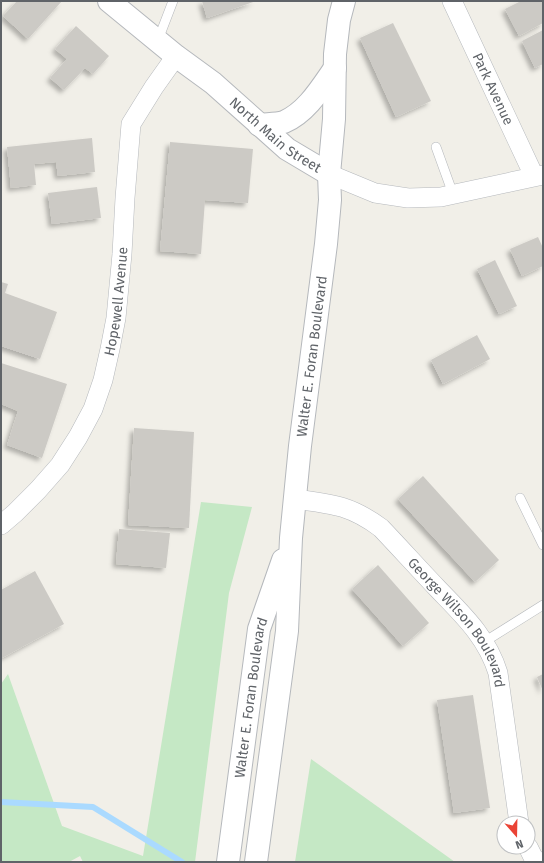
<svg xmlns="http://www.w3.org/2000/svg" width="544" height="863" font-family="'Fira Sans',sans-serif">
  <defs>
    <filter id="shadow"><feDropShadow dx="-3.5" dy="3.5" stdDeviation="2" flood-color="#0004"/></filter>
  </defs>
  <rect width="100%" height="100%" fill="#f1efe8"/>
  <g fill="#c5e8c5">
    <path d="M201 502 252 507 229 593 195 862H83L80 856 69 862H1V684L8 674 62 826 143 856Z"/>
    <path d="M311 759 455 862H295Z"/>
  </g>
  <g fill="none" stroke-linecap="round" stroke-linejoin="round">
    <path stroke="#aadaff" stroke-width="6" d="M1 802 93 807 182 862"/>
  </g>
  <g fill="#cccac5" filter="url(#shadow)">
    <path d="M17 1H62L28 39 3 16Z"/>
    <path d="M202 1H256L207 18Z"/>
    <path d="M521 1H543V23L519 36 505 9Z"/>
    <path d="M393 23 431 101 396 117 360 38Z"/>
    <path d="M76 26 109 56 93 74 85 68 64 90 50 78 67 59 55 49Z"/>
    <path d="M543 30V64L535 68 522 41Z"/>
    <path d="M92 138 95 172 58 176 56 162 34 164 36 185 11 188 7 147Z"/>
    <path d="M170 142 253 149 248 203 205 200 201 254 160 251Z"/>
    <path d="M97 187 101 218 52 224 48 193Z"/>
    <path d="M538 237 543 248V266L522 276 510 249Z"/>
    <path d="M495 260 517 306 499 314 477 269Z"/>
    <path d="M1 282 8 284 5 293 57 312 40 359 1 346Z"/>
    <path d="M477 335 490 359 443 384 431 360Z"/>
    <path d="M1 363 67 384 42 458 7 445 18 411 1 404Z"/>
    <path d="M134 428 194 432 189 528 128 525Z"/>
    <path d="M423 476 499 560 475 582 398 499Z"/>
    <path d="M119 529 170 533 166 568 116 564Z"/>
    <path d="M378 565 429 623 403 646 352 589Z"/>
    <path d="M35 571 64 624 2 658 1 590Z"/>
    <path d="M543 674V691L537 677Z"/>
    <path d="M473 695 490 808 454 813 437 700Z"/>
  </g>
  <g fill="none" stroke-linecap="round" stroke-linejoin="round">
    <g stroke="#b5b8bc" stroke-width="10">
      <g id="service">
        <path d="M158 40 173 1"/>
        <path d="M436 147 453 194"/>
        <path d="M520 498 543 545"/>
        <path d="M484 642 543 605"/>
      </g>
    </g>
    <g stroke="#b5b8bc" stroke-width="20">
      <g id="minor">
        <path id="s1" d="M452 1 534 176"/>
        <path d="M329 174 375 193 408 198 441 197 543 175"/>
        <path id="s2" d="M295 499C332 504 350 505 381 528 400 548 419 569 438 589 463 615 487 637 498 673L519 823"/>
        <path id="s3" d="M1 525 15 513 38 490 60 465 78 437 93 409 103 380 110 349 116 318 122 254 125 198 131 124 154 87 176 56"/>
        <path d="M528 847 533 857 538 862"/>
      </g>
    </g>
    <g stroke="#b5b8bc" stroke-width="24">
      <g id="tertiary">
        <path id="s4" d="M109 1 176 56 213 83 287 149 329 174"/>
        <path d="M259 125C266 124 277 124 284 122 307 112 321 88 335 68"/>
        <path id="s5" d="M228 862 259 629 283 560"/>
        <path id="s6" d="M256 862 287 631 291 538 300 446 326 244 330 200 329 174 334 119 335 54 339 20 344 1"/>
      </g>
    </g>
    <use href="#service" stroke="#fff" stroke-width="9"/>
    <use href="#minor" stroke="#fff" stroke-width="19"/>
    <use href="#tertiary" stroke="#fff" stroke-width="22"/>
  </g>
  <g text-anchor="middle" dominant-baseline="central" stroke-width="3" stroke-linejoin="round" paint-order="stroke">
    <g font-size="14" fill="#5f6368" stroke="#fff">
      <text stroke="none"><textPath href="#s1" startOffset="97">Park Avenue</textPath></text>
      <text stroke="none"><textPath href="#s4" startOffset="214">North Main Street</textPath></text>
      <text stroke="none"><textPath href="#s3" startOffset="260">Hopewell Avenue</textPath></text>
      <text stroke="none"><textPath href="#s6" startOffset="509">Walter E. Foran Boulevard</textPath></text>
      <text stroke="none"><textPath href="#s2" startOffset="215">George Wilson Boulevard</textPath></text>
      <text stroke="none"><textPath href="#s5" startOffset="166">Walter E. Foran Boulevard</textPath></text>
    </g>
  </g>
  <rect width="544" height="863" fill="none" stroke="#5f6368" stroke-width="4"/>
  <g transform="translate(516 835) rotate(160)"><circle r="19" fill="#ffffff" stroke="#bfc1c3"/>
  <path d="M0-3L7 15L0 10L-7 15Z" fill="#ea4335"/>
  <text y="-6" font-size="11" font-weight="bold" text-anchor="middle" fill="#5f6368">N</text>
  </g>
</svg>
